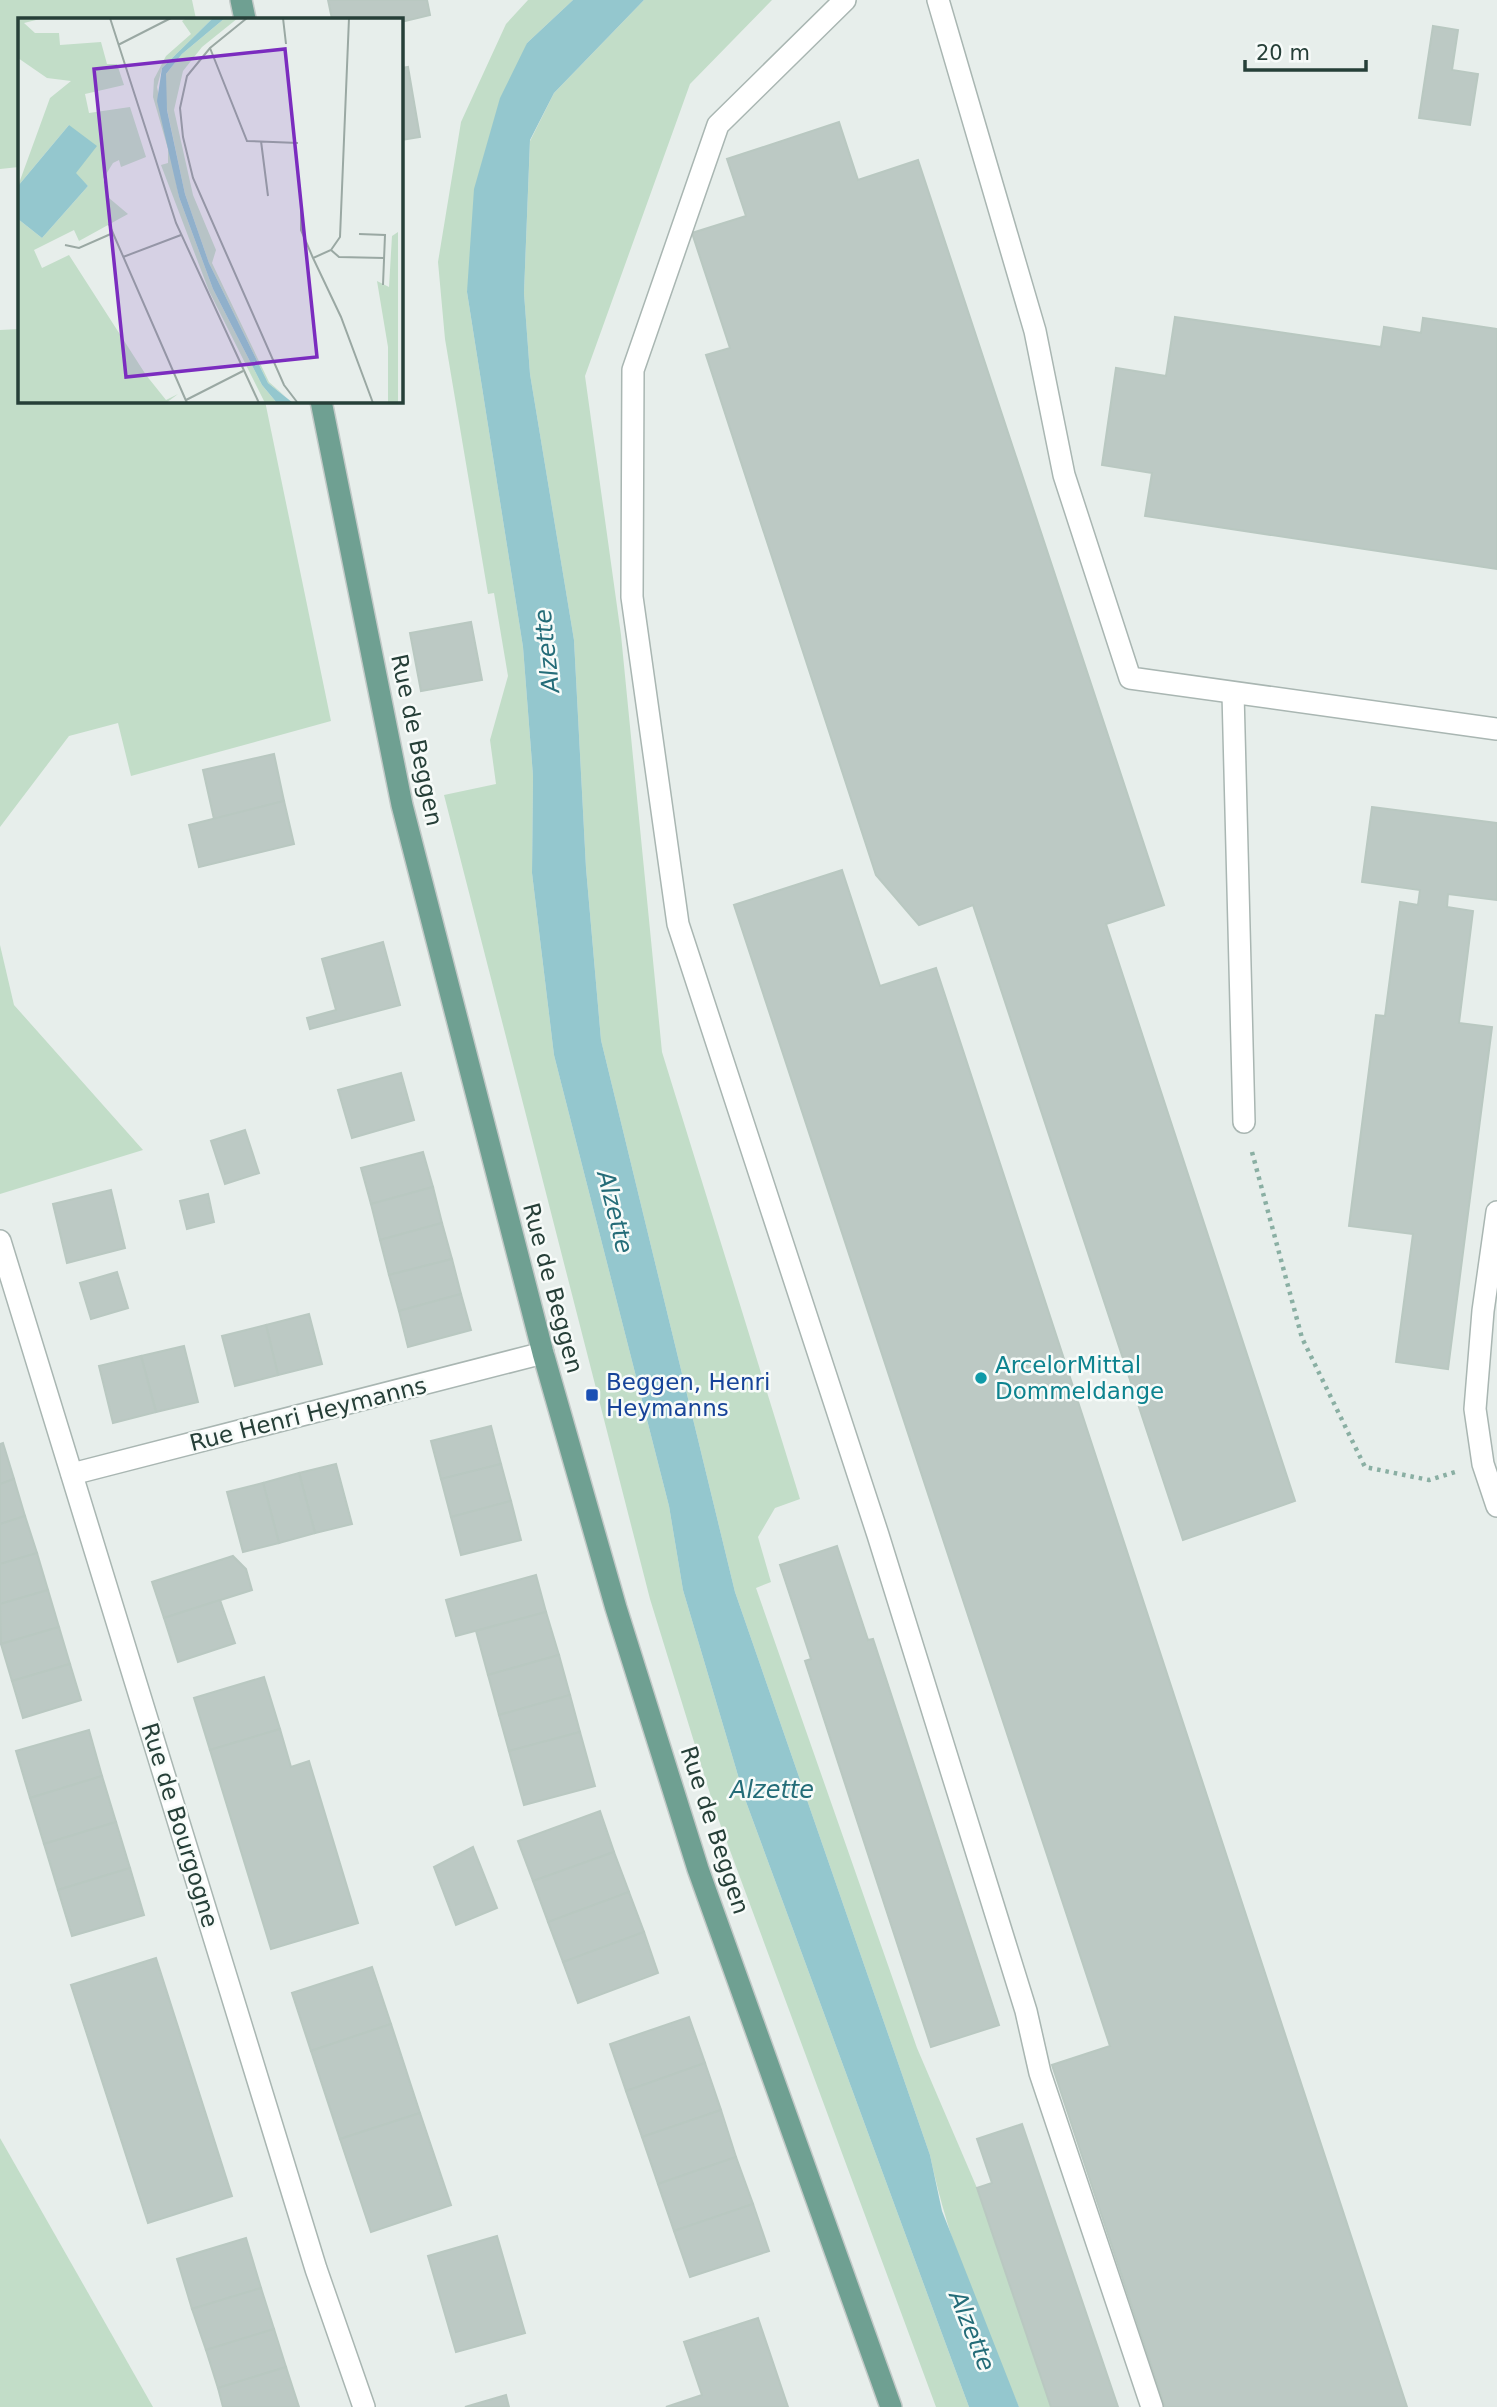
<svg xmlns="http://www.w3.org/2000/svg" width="1497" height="2407" font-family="'DejaVu Sans',sans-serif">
  <rect width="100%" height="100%" fill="#e7eeeb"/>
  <g fill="#c2ddc8">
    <path d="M0 0H192L196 19H19V167L0 169Z"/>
    <path d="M528 0H573L527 43 467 292 523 647 533 776 532 873 554 1055 669 1506 683 1590 745 1799 969 2407H936L715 1810 650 1599 444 795 496 784 490 740 508 676 494 593 488 594 445 339 438 262 461 122 506 24Z"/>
    <path d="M644 0H772L690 84 585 376 621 635 662 1052 800 1499 775 1508 758 1537 771 1582 756 1588 917 2048 977 2188 1051 2407H1019C983 2326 948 2242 930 2155L735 1592 601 1040 586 868 574 640 530 374 524 293 530 141 554 93Z"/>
    <path d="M19 329V401H265L331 721 131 776 118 723 69 736 0 827V330Z"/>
    <path d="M0 945 14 1005 143 1150 0 1194Z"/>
    <path d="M0 2138 153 2407H0Z"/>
  </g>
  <path fill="#94c7ce" d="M573 0H644L554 93 530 140 524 293 530 374 574 640 586 868 601 1040 735 1592 930 2155 942 2211 1019 2407H969L745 1799 683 1590 669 1506 554 1055 532 873 533 776 523 647 467 292 474 189 500 98 527 43Z"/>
  <g fill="#bcc9c4" stroke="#b9c8c1" stroke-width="2">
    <path d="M328 0H427L430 15 401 22V19H332Z"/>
    <path d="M1433 26 1458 30 1452 70 1478 74 1470 125 1419 118Z"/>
    <path d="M408 67 420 137 401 140V68Z"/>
    <path d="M839 122 858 180 918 160 1164 905 1106 924 1295 1501 1183 1540 973 905 919 925 876 875 706 355 730 348 692 233 746 216 727 159Z"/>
    <path d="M1175 317 1381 347 1384 327 1421 333 1423 318 1497 329V569L1145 516 1152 473 1102 465 1116 368 1166 376Z"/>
    <path d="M471 622 482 680 421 691 410 633Z"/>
    <path d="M274 754 284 801 214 819 203 770Z"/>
    <path d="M284 801 294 844 199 867 189 825Z"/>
    <path d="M1372 807 1497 823V900L1448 894 1447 907 1473 911 1459 1023 1492 1027 1448 1369 1396 1362 1413 1234 1349 1226 1376 1015 1385 1016 1400 902 1418 905 1420 890 1362 882Z"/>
    <path d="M842 870 880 986 936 968 1407 2407H1165L1052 2065 1110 2046 734 905Z"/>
    <path d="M383 942 400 1005 310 1029 307 1018 336 1010 322 959Z"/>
    <path d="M401 1073 414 1120 352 1138 338 1090Z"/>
    <path d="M245 1130 259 1173 225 1184 211 1141Z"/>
    <path d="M423 1152 433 1187 371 1204 361 1168Z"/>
    <path d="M433 1187 442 1223 380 1240 371 1204Z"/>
    <path d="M111 1190 125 1248 67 1263 53 1204Z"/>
    <path d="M208 1194 214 1222 187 1229 180 1201Z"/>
    <path d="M442 1223 452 1259 389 1275 380 1240Z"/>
    <path d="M452 1259 461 1294 399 1311 389 1275Z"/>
    <path d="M117 1272 128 1308 91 1319 80 1283Z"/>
    <path d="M461 1294 471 1330 408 1347 399 1311Z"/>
    <path d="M309 1314 322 1364 278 1375 266 1325Z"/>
    <path d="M266 1325 278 1375 235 1386 222 1336Z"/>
    <path d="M184 1346 198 1402 156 1412 141 1356Z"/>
    <path d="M141 1356 156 1412 113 1423 99 1366Z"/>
    <path d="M491 1426 501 1464 441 1479 431 1441Z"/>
    <path d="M3 1443 14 1479 0 1484V1444Z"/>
    <path d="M336 1464 352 1524 315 1533 299 1473Z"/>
    <path d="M501 1464 511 1501 451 1517 441 1479Z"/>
    <path d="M299 1473 315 1533 279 1543 263 1483Z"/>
    <path d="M14 1479 25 1516 0 1524V1484Z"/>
    <path d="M263 1483 279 1543 243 1552 227 1492Z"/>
    <path d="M511 1501 521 1540 461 1555 451 1517Z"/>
    <path d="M25 1516 37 1553 0 1564V1524Z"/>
    <path d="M837 1546 868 1640 873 1639 999 2025 931 2047 805 1661 811 1659 780 1565Z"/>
    <path d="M37 1553 48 1590 0 1604V1564Z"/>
    <path d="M233 1556 246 1569 252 1590 164 1618 152 1582Z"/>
    <path d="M536 1575 546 1612 456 1636 446 1600Z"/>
    <path d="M48 1590 59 1627 1 1644 0 1604Z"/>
    <path d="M220 1600 235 1643 178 1662 164 1618Z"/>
    <path d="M546 1612 559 1655 488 1675 476 1631Z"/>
    <path d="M59 1627 70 1664 12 1681 1 1644Z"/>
    <path d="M559 1655 570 1695 499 1715 488 1675Z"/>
    <path d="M70 1664 81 1700 23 1718 12 1681Z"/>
    <path d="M264 1677 280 1729 210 1750 194 1698Z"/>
    <path d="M570 1695 580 1732 509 1751 499 1715Z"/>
    <path d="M280 1729 291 1767 309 1761 358 1923 271 1949 210 1750Z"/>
    <path d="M89 1730 102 1776 30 1798 16 1751Z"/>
    <path d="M580 1732 595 1786 524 1805 509 1751Z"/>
    <path d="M102 1776 116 1822 44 1844 30 1798Z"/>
    <path d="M600 1811 614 1852 533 1881 518 1841Z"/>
    <path d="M116 1822 130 1868 58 1890 44 1844Z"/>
    <path d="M473 1847 497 1908 456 1925 434 1867Z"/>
    <path d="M614 1852 629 1892 548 1922 533 1881Z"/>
    <path d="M130 1868 144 1915 72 1936 58 1890Z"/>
    <path d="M629 1892 644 1932 563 1962 548 1922Z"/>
    <path d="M644 1932 658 1973 578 2003 563 1962Z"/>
    <path d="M156 1958 232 2196 148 2223 71 1985Z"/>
    <path d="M372 1967 391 2024 311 2051 292 1993Z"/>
    <path d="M689 2017 705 2063 626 2091 610 2044Z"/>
    <path d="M391 2024 420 2113 340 2139 311 2051Z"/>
    <path d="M705 2063 721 2110 642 2137 626 2091Z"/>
    <path d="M721 2110 736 2157 658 2184 642 2137Z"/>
    <path d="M420 2113 451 2205 371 2232 340 2139Z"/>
    <path d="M1022 2124 1118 2407H1051L977 2188 992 2183 977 2139Z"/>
    <path d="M736 2157 753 2204 674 2231 658 2184Z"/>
    <path d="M753 2204 769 2251 690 2277 674 2231Z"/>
    <path d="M497 2236 525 2333 456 2352 428 2256Z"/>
    <path d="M246 2238 261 2288 192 2309 177 2259Z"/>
    <path d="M261 2288 274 2329 206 2350 192 2309Z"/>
    <path d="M758 2318 788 2407H666L702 2395 684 2342Z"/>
    <path d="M274 2329 286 2367 218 2388 206 2350Z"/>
    <path d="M286 2367 299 2407H223L218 2388Z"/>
    <path d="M506 2395 509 2407H465Z"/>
  </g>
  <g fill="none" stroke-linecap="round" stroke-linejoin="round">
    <g stroke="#a9b6b2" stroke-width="24">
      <g id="lane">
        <path d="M845 0 718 125 633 370 632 597 678 924 878 1535 1026 2011 1040 2073 1152 2407"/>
        <path d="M938 0 1035 331 1064 475 1130 678 1497 729"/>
        <path d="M1233 693 1244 1122"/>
        <path d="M1497 1212 1483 1311 1475 1409 1483 1464 1497 1506"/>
      </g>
    </g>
    <g stroke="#a9b6b2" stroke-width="24">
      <g id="street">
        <path d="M0 1241 316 2269 364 2407"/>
        <path d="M72 1474 543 1353"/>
      </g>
    </g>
    <g stroke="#c2c9c7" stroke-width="24">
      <g id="primary">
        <path d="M241 0 245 19"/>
        <path d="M321 401 402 805 543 1353 616 1608 698 1869 891 2407"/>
      </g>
    </g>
    <path stroke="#8aafa3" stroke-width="4.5" stroke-dasharray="3.5 5" stroke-linecap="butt" d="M1252 1152 1302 1338 1365 1467 1429 1480 1455 1472"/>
    <use href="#lane" stroke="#fff" stroke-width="21"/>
    <use href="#street" stroke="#fff" stroke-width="21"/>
    <use href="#primary" stroke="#6fa092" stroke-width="21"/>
  </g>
  <circle fill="#0f9aa8" stroke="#f7fbf9" stroke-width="2.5" cx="981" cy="1378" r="7"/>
  <rect fill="#1a4fb4" stroke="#f7fbf9" stroke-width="2.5" x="585" y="1388" width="14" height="14" rx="3.5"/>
  <g text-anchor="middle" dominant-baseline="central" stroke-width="5" stroke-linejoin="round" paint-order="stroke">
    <g font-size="23" fill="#263f38" stroke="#f7fbf9">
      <text transform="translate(417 740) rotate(78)">Rue de Beggen</text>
      <text transform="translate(553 1288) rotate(75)">Rue de Beggen</text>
      <text transform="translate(308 1414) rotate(-14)">Rue Henri Heymanns</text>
      <text transform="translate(180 1825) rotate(73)">Rue de Bourgogne</text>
      <text transform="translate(715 1830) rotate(72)">Rue de Beggen</text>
    </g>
    <g font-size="23" fill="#0d838f" stroke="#f7fbf9" text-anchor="start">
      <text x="995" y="1365">ArcelorMittal<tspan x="995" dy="26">Dommeldange</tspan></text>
    </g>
    <g font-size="23" fill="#164399" stroke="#f7fbf9" text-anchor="start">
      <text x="606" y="1382">Beggen, Henri<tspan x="606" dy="26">Heymanns</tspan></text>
    </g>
    <g font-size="24" font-style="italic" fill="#246c78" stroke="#f7fbf9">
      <text transform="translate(547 651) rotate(-96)">Alzette</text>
      <text transform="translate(615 1212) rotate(76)">Alzette</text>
      <text x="772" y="1790">Alzette</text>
      <text transform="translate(972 2331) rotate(68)">Alzette</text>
    </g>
  </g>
  <g transform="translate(18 18)">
    <rect width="385" height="385" fill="#e7eeeb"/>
    <path d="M0 0H26L6 5 17 15H41L42 27 83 24 89 46H99L106 67 67 76 71 95 112 89 128 139 103 149 101 142 95 145 85 161 91 180 110 196 61 223 56 212 16 232 24 250 51 237 128 357 148 382 160 376 148 385H0V201L24 220 70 168 57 156 51 107 0 168 32 80 53 63 29 60 0 40ZM169 0H195L144 50 139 69 161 179 195 271 244 367 259 385H247L191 273 143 147 150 145V131L135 79 136 61 148 38 173 16 164 3ZM207 0H220L184 29 165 53 156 92 175 177 198 232 194 245 251 364 268 379 250 365 191 245 167 176 147 82 148 56 164 36ZM380 214V385H370V329L359 263 371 269 374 218Z" fill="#c2ddc8"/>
    <path d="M195 0H207L164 36 148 56 149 92 167 176 191 245 250 365 275 385H259L244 367 195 271 161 179 139 83 144 50ZM51 107 79 128 58 155 70 168 24 220 0 201V168Z" fill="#94c7ce"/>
    <path fill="none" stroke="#9aa8a3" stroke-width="2" d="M92 0 158 205 241 385M229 0 192 30 169 58 162 90 165 119 175 160 266 367 279 384M265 0 268 26M331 0 322 219 313 232 295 240 323 299 355 385M100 27 153 0M192 30 229 123 280 125M243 123 250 178M283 184V212L295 240M91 206 169 385M341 216 367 217 365 267M47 227 61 230 95 215M313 232 321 239 366 240M105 239 163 217M168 382 225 353"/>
    <path fill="#7b2cbf" fill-opacity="0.15" stroke="#7b2cbf" stroke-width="3.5" d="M267 31 299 339 108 359 76 51Z"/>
    <rect width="385" height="385" fill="none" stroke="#263f38" stroke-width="3.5"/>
  </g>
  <path d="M1245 60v10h121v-10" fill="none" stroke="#263f38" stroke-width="3.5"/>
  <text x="1256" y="60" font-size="21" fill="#263f38" stroke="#f7fbf9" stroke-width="5" paint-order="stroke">20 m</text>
</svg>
